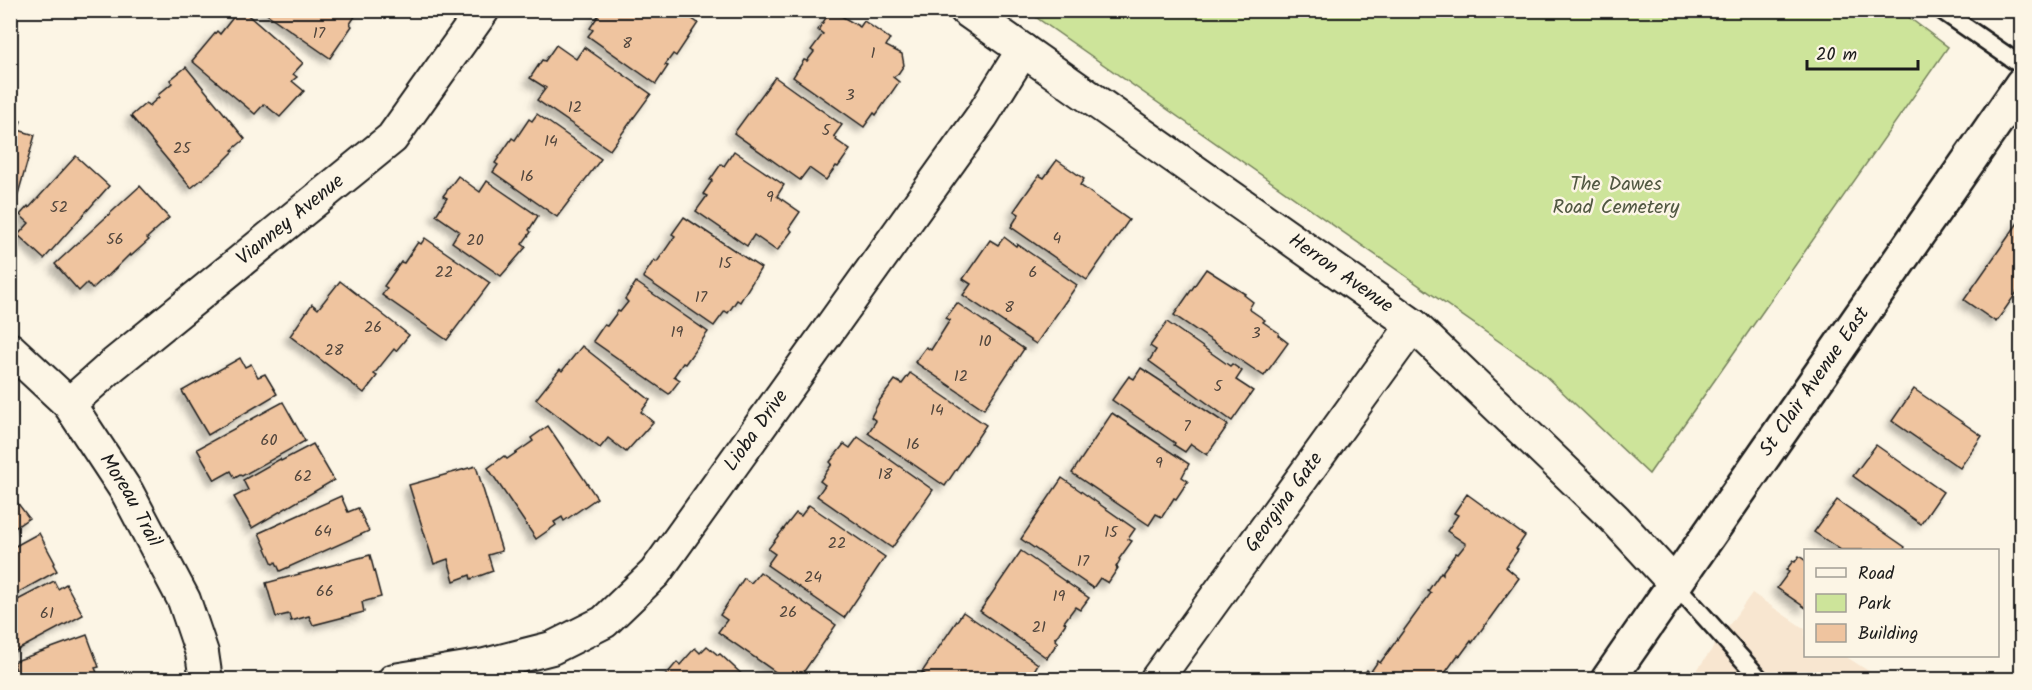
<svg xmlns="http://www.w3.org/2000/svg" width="2032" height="690" font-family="Kalam,sans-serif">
  <defs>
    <filter id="shadow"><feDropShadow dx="-5.5" dy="5.5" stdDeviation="3" flood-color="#0004"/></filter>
  </defs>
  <rect width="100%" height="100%" fill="#fcf5e5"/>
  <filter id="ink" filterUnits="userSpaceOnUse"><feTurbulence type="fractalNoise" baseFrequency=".0167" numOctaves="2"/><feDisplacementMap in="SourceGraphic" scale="12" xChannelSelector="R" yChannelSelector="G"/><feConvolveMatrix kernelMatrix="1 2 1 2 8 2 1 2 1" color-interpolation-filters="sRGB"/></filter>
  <g filter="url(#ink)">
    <path fill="#f8e6d0" d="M1752 593 1805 629 1806 656H1845L1881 679 1690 680Z"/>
    <path fill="#cde49a" stroke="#74805b" stroke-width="1.5" d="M1899 10 1948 47 1649 474 1537 368 1027 11Z"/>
    <g fill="#efc49f" stroke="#1c1c1c" stroke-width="1.5" filter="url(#shadow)">
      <path d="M239 10H242L303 63 293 74 297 77 292 81 304 91 280 117 264 104 255 114 192 61 217 31 220 34Z"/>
      <path d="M261 10H359L350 24 352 26 330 58Z"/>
      <path d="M602 10H679L698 23 676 56 673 54 665 65 668 66 656 84 588 36 593 30 590 28Z"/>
      <path d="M831 10 860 27 864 21 890 39 886 46 902 54 904 65 898 74 893 77 899 82 876 115 874 113 864 127 793 77 804 60 807 61 814 52 811 50 823 34 818 30Z"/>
      <path d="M556 45 576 59 584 47 651 94 610 150 537 100 546 88 530 78 542 60 545 61Z"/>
      <path d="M186 67 245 139 232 150 234 151 221 164 191 188 131 116 146 103 149 106 159 97 158 95 172 83 170 80Z"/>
      <path d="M775 77 842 125 834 136 837 138 836 140 850 150 838 167 836 166 826 180 809 168 800 180 734 133Z"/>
      <path d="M537 114 601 159 557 217 493 172 498 165 495 163 512 138 515 140 529 119 532 121Z"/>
      <path d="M10 118 21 121 18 130 35 135 16 201 10 199Z"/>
      <path d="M734 151 784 185 777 196 800 212 789 228 792 231 777 251 754 235 747 246 696 211 707 196 703 194 712 181 710 180 721 164 724 166Z"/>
      <path d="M76 156 109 186 44 259 18 235 29 223 20 215 28 206 29 208Z"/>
      <path d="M1057 160 1084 179 1080 185 1129 220 1087 280 1011 227 1019 214 1014 211 1039 175 1044 178Z"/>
      <path d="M458 176 480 192 487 181 538 216 529 230 531 232 522 244 526 247 501 276 452 242 459 231 436 215 447 198 443 196Z"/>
      <path d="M140 186 169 218 147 238 149 240 131 256 130 254 107 277 106 276 92 289 87 283 79 291 55 264Z"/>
      <path d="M684 217 761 268 740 302 737 300 728 313 725 311 714 326 643 277 654 260 657 262 675 236 672 234Z"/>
      <path d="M2022 217V285L1996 322 1964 300Z"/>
      <path d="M1004 237 1016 246 1017 244 1077 285 1036 344 963 295 971 284 963 279 990 240 998 245Z"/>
      <path d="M425 238 490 283 447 340 382 295 387 288 384 286 401 262 404 263 418 242 421 244Z"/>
      <path d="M1206 269 1245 294 1244 295 1253 302 1249 309 1265 320 1263 322 1279 333 1278 335 1288 343 1264 376 1174 315Z"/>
      <path d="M340 281 409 335 396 351 394 349 374 374 377 376 364 393 290 336 312 304 318 309Z"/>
      <path d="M636 282 708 332 685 364 683 363 674 376 680 380 669 394 593 341 604 325 607 326 618 311 620 312 628 302 625 299Z"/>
      <path d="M957 303 1024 349 984 409 915 362 926 347 931 350 950 320 946 318Z"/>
      <path d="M1167 322 1230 366 1232 364 1242 371 1236 380 1253 391 1232 421 1149 361 1156 350 1150 346Z"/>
      <path d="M582 346 650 400 641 412 653 422 626 452 608 438 600 448 536 399 560 369 562 371Z"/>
      <path d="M240 358 245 367 251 364 258 377 265 374 277 394 208 435 182 391Z"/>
      <path d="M1141 368 1228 425 1207 455 1191 444 1185 452 1174 445 1175 443 1112 400 1129 376 1134 379Z"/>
      <path d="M910 373 986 425 945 486 868 433 876 421 871 417 880 400 895 380 902 384Z"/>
      <path d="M1914 389 1982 436 1960 468 1892 421Z"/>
      <path d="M283 402 305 441 242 476 240 475 235 478 231 471 215 480 197 449Z"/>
      <path d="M1112 413 1189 464 1182 477 1188 481 1176 499 1174 498 1162 517 1156 514 1149 525 1072 473Z"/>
      <path d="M548 426 597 498 564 521 562 517 554 522 556 525 536 539 488 468 504 456 507 459 533 441 531 438Z"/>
      <path d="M858 437 933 490 892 548 817 496 825 485 820 481 832 464 830 462 844 444 850 448Z"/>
      <path d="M313 444 334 480 252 528 234 497 248 490 243 480 280 459 281 461Z"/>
      <path d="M1876 445 1943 492 1921 524 1853 476Z"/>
      <path d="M476 466 502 551 488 555 493 571 471 579 470 575 454 581 448 559 434 564 409 485Z"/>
      <path d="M1062 478 1135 529 1128 539 1132 541 1119 559 1120 560 1116 567 1118 568 1108 583 1100 578 1093 588 1021 539Z"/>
      <path d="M10 493 29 518 10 531Z"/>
      <path d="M1467 494 1525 536 1516 549 1518 550 1506 567 1519 578 1472 643 1471 641 1460 656 1458 655 1440 680H1360L1367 670 1370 673 1378 661 1380 663 1431 593 1428 591 1441 572 1443 574V571L1456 553 1458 554 1466 544 1447 531 1458 515 1454 513Z"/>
      <path d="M341 496 348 512 358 508 369 531 280 571 276 562 273 564 259 533Z"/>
      <path d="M1837 500 1905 547 1904 549 1906 550H1841L1814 532Z"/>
      <path d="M809 505 885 557 844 618 767 565 775 554 768 549 796 513 801 516Z"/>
      <path d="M39 533 55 563 53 564 57 571 10 597V549Z"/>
      <path d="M1021 551 1089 598 1080 610 1075 607 1064 622 1066 623 1055 639 1058 642 1047 658 980 611Z"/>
      <path d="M370 555 381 597 362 602 364 612 313 625 309 616 291 621 289 614 276 617 266 583Z"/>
      <path d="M1799 556 1806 561V608L1777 588 1789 572 1786 570 1793 561 1795 562Z"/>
      <path d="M760 572 836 625 798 680H787L718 632 727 620 720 615 744 578 751 583Z"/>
      <path d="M54 581 58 589 66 584 83 615 10 654V604Z"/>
      <path d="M963 612 1038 664 1031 676 1037 680H933L922 672Z"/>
      <path d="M87 635 99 667 95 668 99 677 93 680H20L13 662Z"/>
      <path d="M707 646 718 655 720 654 748 680H662L677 662 680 665 695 648 700 653Z"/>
    </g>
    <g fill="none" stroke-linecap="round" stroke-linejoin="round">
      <g stroke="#1c1c1c" stroke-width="21">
        <g id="lane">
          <path d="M1941 10 2022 66"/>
          <path d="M1675 584 1761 680"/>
        </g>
      </g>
      <g stroke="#1c1c1c" stroke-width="36">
        <g id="street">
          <path id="s1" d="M966 10 1413 325 1615 519 1675 584"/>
          <path id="s2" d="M10 349 69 404 127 492 184 600 202 653 206 680"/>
          <path id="s3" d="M69 404 113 365 392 138 483 10"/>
          <path id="s4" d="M394 680 485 665 552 648 604 622 655 573 982 116 1023 50"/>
          <path id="s5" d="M1156 680 1413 325"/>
        </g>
      </g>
      <g stroke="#1c1c1c" stroke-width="38">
        <g id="secondary">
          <path id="s6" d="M1608 680 2022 84"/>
        </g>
      </g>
      <use href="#lane" stroke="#fcf5e5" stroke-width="16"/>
      <use href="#street" stroke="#fcf5e5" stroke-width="32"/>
      <use href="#secondary" stroke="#fcf5e5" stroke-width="33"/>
    </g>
  </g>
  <g text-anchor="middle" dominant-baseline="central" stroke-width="5" stroke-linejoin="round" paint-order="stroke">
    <g font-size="16" fill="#51463d">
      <text x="319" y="33">17</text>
      <text x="627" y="43">8</text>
      <text x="873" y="53">1</text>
      <text x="850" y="95">3</text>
      <text x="575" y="107">12</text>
      <text x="826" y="130">5</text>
      <text x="551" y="141">14</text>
      <text x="182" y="148">25</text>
      <text x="527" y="176">16</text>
      <text x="770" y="197">9</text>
      <text x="59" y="207">52</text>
      <text x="1057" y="238">4</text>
      <text x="115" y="239">56</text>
      <text x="475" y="240">20</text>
      <text x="725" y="263">15</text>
      <text x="444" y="272">22</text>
      <text x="1033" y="272">6</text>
      <text x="701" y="297">17</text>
      <text x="1009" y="307">8</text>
      <text x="373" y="327">26</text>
      <text x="677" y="332">19</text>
      <text x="1256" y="333">3</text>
      <text x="985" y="341">10</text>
      <text x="334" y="350">28</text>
      <text x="961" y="376">12</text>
      <text x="1218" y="386">5</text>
      <text x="937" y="410">14</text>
      <text x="1187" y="426">7</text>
      <text x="269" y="440">60</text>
      <text x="913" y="444">16</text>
      <text x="1159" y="463">9</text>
      <text x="885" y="474">18</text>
      <text x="303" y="476">62</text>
      <text x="323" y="531">64</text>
      <text x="1111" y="532">15</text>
      <text x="837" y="543">22</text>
      <text x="1083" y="561">17</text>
      <text x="813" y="577">24</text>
      <text x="325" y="591">66</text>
      <text x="1059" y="596">19</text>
      <text x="788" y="612">26</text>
      <text x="47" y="613">61</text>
      <text x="1039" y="627">21</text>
    </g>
    <g font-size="20" fill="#515842" stroke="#fcf5e5">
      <text x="1616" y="185">The Dawes<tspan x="1616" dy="23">Road Cemetery</tspan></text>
    </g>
    <g font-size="20" fill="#1c1c1c" stroke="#fcf5e5">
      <text stroke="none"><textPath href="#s3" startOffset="288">Vianney Avenue</textPath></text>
      <text stroke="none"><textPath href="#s1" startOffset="458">Herron Avenue</textPath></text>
      <text stroke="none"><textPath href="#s6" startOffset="363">St Clair Avenue East</textPath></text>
      <text stroke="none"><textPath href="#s4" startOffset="465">Lioba Drive</textPath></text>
      <text stroke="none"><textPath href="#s2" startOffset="195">Moreau Trail</textPath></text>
      <text stroke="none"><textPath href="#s5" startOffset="219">Georgina Gate</textPath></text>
    </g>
  </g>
  <rect width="2032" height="690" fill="none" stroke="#fcf5e5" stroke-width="36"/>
  <rect x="18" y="18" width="1996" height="654" fill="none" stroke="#1c1c1c" stroke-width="2" filter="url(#ink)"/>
  <rect x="1804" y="549" width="195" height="108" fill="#fcf5e5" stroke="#a29e95" stroke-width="1.5"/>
  <rect x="1816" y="568" width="30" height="9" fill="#fcf5e5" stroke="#a29e95" stroke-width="1.5"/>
  <text x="1858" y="579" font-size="18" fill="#1c1c1c">Road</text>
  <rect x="1816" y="594" width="30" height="18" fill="#cde49a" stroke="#a29e95" stroke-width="1.5"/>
  <text x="1858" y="609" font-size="18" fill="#1c1c1c">Park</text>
  <rect x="1816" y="624" width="30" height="18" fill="#efc49f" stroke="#a29e95" stroke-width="1.5"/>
  <text x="1858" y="639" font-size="18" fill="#1c1c1c">Building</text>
  <path d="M1807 60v9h111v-9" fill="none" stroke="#1c1c1c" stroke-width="3"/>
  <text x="1816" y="60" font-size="18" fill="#1c1c1c" stroke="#fcf5e5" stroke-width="4.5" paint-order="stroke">20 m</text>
</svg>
